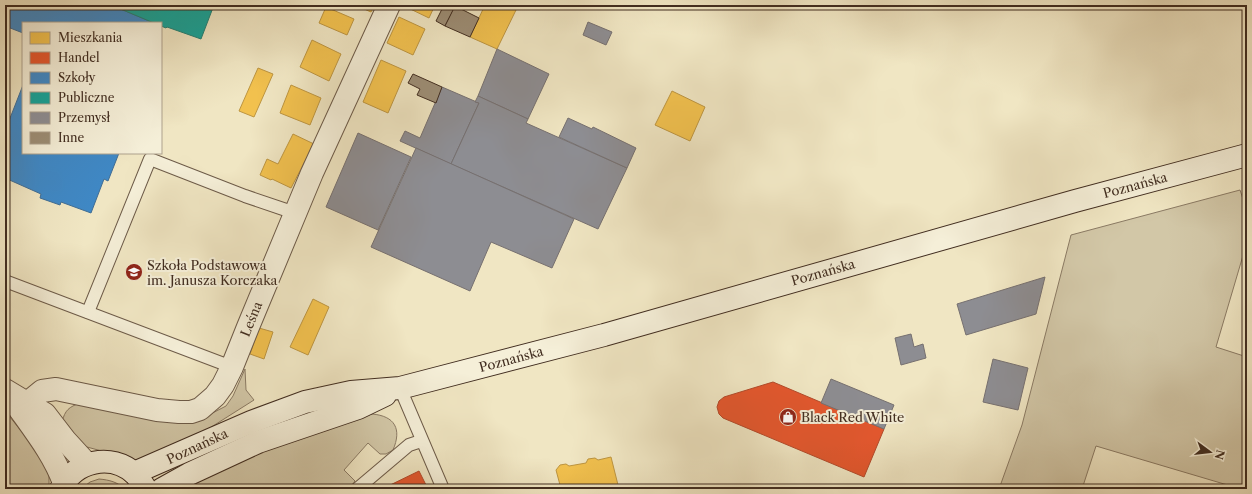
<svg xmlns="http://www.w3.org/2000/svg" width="1252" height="494" font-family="'Libre Caslon Text',serif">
  <rect width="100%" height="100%" fill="#f0e6c3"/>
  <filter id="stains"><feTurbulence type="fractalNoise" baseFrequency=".005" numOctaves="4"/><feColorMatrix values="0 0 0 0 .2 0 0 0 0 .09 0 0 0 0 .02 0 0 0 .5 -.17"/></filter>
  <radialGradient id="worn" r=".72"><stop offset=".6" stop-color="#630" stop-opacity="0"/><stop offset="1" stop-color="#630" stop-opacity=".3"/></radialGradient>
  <g fill="#d2c7a7" stroke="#8a7a64">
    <path d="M1240 190 1247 211V242L1216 347 1247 357V489H1241L1096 446 1082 489H999L1022 425 1071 235Z"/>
    <path d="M245 369 246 390 254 400 175 450 144 461 131 459 87 447 76 440 62 422C65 410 69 407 80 403L199 420 226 406 233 396Z"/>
    <path d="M5 411 36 449 49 470V489H5Z"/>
    <path d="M372 414C395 416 402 429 393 450L386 454H380L368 443 344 470 355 481 349 489H176L282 442Z"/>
    <path d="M99 479C110 480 117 482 125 489H81L90 482Z"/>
  </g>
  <g fill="#f2c14e" stroke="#bd9540">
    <path d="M355 5H375L371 12Z"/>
    <path d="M402 5H435L429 18Z"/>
    <path d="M485 5H505L516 10 497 49 470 37Z"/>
    <path d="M326 7 354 19 347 35 319 23Z"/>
    <path d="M399 17 425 29 413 55 387 43Z"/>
    <path d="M312 40 341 54 329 81 300 67Z"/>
    <path d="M381 60 406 71 388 113 363 102Z"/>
    <path d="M258 68 273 74 254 117 239 111Z"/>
    <path d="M291 85 321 98 310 125 280 113Z"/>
    <path d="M672 91 705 107 690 141 655 125Z"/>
    <path d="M293 134 314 144 291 188 272 179 271 180 260 175 267 159 278 164Z"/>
    <path d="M313 299 329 307 308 355 290 347Z"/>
    <path d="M259 328 273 332 264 359 250 354Z"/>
    <path d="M611 457 619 489H557L560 485 556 470 560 465 566 464 569 466 586 463 588 459 595 458 598 460Z"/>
  </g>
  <g fill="#e4572e" stroke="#b34a2a">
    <path d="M773 382 884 429 864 477 723 418 719 414 717 407 719 401 724 397Z"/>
    <path d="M419 471 428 489H382Z"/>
  </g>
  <g fill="#3f88c5" stroke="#406d94">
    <path d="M5 5H111L154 23H23V33L5 26Z"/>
    <path d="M23 85V153H119L108 181 104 179 91 213 61 202 60 205 40 198 41 194 5 178V131Z"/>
  </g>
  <path fill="#17a398" stroke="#248074" d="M111 5H214L201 39 167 27 166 28 161 26V23H154Z"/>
  <g fill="#8d8d92" stroke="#767070">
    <path d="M588 22 612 32 606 45 583 35Z"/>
    <path d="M497 49 549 74 528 119 478 96Z"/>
    <path d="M442 87 479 103 451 164 400 141 405 131 420 138Z"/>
    <path d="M478 96 528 119 526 123 627 168 598 229 451 164 479 103 475 102Z"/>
    <path d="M568 118 592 129 593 127 636 148 627 168 559 137Z"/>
    <path d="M358 133 411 157 378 230 326 207Z"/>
    <path d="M416 148 574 219 552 268 491 242 470 291 371 247Z"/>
    <path d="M1045 277 1036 314 966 335 957 304Z"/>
    <path d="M911 334 914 347 923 344 926 358 901 365 895 338Z"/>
    <path d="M993 359 1028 368 1018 410 983 402Z"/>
    <path d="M831 379 894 405 884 429 821 403Z"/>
  </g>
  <g fill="#9c8d75" stroke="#412d20">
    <path d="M444 5H456L445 26 436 21Z"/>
    <path d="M455 6 479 18 470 37 445 26Z"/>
    <path d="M413 74 442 87 436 103 417 95 420 89 408 83Z"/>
  </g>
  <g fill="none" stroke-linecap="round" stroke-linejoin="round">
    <g stroke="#6d5b49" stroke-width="14">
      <g id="service">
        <path d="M5 281 232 367"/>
        <path d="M88 312 150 159 245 196 295 213"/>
        <path d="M400 388 443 489"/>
        <path d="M357 489 409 445 421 441"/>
      </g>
    </g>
    <g stroke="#6d5b49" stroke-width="24">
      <path id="minor" d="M22 412 31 400 42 391 56 389 157 410 179 412H191L200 409 215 396 223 385 232 367 248 327 312 173 389 5"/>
    </g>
    <g stroke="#6d5b49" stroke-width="24">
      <g id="tertiary">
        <path d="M5 390 45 414 65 440 87 464"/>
        <path d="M11 397C30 425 53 452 64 483"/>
      </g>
    </g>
    <g stroke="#412d20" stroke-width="24">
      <g id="secondary">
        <path d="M134 473 251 422 305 402 351 392 400 388 604 335 1075 201 1247 155"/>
        <path d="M61 489C74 461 111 452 135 474 139 478 142 484 146 489"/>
        <path d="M162 489 189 474 258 442 358 408 385 395"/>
      </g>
    </g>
    <use href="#service" stroke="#f5efd8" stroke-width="12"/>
    <use href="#minor" stroke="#f5efd8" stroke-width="22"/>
    <use href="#tertiary" stroke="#f5efd8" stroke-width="22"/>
    <use href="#secondary" stroke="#f5efd8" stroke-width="22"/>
  </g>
  <defs>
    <g id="school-disc" transform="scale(0.9)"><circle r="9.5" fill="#8f2418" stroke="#f5efd8"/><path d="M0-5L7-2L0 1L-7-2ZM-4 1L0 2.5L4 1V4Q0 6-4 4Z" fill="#fff"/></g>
    <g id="shop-disc" transform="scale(0.9)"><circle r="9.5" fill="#8f2418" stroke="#f5efd8"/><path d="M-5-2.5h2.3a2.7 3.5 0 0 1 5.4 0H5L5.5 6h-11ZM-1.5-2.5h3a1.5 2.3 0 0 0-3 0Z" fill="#fff"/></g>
  </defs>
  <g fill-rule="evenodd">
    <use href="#school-disc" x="134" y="272"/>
    <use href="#shop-disc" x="788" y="417"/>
  </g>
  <g text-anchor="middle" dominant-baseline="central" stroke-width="4" stroke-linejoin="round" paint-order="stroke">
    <g font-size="13" fill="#412d20" stroke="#f5efd8">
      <text transform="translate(1135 185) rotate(-15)">Poznańska</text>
      <text transform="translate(823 272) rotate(-16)">Poznańska</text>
      <text transform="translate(251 319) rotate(-68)">Leśna</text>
      <text transform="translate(511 359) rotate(-15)">Poznańska</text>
      <text transform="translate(197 446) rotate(-25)">Poznańska</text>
    </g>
    <g font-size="13" fill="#412d20" stroke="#f5efd8" text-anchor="start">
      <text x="147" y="265">Szkoła Podstawowa<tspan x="147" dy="15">im. Janusza Korczaka</tspan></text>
      <text x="801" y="417">Black Red White</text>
    </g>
  </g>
  <rect width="1252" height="494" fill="none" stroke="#f0e6c3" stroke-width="20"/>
  <rect x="6" y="6" width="1240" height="482" fill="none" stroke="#412d20" stroke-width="2"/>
  <rect x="10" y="10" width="1232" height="474" fill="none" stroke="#412d20"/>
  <rect x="22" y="22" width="140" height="132" fill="#f5efd8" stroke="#ada18e"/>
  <rect x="30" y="32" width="20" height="12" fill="#f2c14e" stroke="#ada18e"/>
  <text x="58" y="42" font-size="12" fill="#412d20">Mieszkania</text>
  <rect x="30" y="52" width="20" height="12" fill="#e4572e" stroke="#ada18e"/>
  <text x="58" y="62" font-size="12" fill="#412d20">Handel</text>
  <rect x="30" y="72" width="20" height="12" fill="#3f88c5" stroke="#ada18e"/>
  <text x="58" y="82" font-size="12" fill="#412d20">Szkoły</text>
  <rect x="30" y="92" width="20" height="12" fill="#17a398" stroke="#ada18e"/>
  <text x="58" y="102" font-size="12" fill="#412d20">Publiczne</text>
  <rect x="30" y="112" width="20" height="12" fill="#8d8d92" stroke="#ada18e"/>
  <text x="58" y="122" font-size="12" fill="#412d20">Przemysł</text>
  <rect x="30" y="132" width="20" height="12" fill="#9c8d75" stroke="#ada18e"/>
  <text x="58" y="142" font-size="12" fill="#412d20">Inne</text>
  <g transform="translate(1210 452) rotate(105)" stroke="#f5efd8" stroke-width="3" paint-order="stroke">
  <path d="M0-3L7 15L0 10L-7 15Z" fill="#412d20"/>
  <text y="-6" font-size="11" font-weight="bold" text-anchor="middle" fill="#412d20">N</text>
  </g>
  <rect width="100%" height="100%" filter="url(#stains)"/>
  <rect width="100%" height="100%" fill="url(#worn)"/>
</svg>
